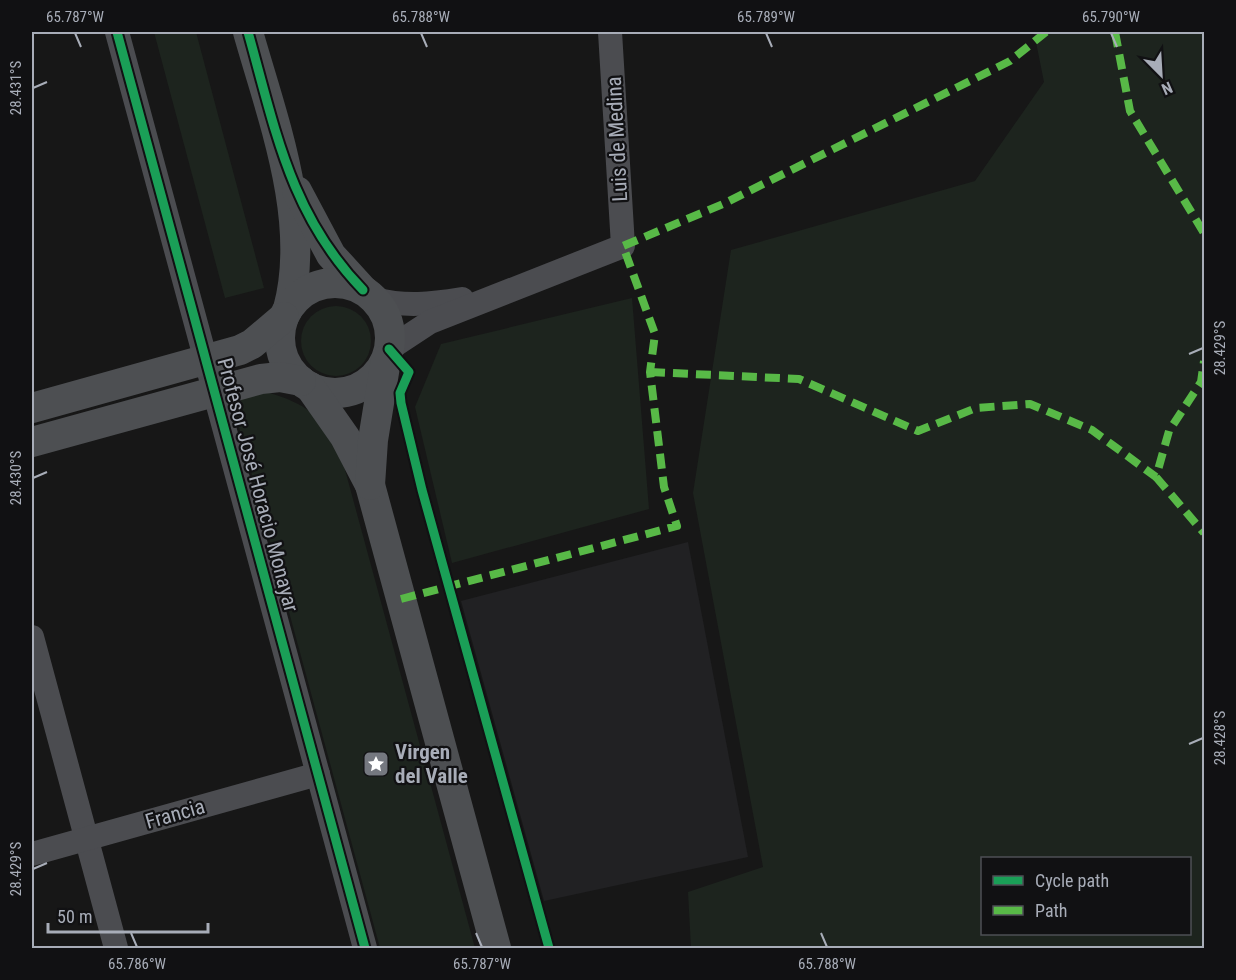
<svg xmlns="http://www.w3.org/2000/svg" width="1236" height="980" font-family="'Roboto Condensed',sans-serif">
  <rect width="100%" height="100%" fill="#171717"/>
  <path fill="#212123" d="M688 542 748 857 544 901 461 601Z"/>
  <g fill="#1d241e" fill-rule="evenodd">
    <path d="M154 32H196L264 288 225 298Z"/>
    <path d="M1034 32H1204V948H691L688 892 763 867 693 493 731 250 975 181 1044 82ZM1190 858V934H982V858Z"/>
    <path d="M632 298 649 509 452 563 415 407 441 344Z"/>
    <circle cx="336" cy="341" r="35"/>
    <path d="M267 392C314 407 316 414 341 455L475 948H380L236 416 237 404 245 397Z"/>
  </g>
  <g fill="none" stroke-linecap="round" stroke-linejoin="round">
    <g stroke="#4b4c50" stroke-width="24">
      <path d="M117 32 365 948"/>
      <path d="M375 299C405 307 431 304 462 299"/>
      <path d="M389 349 430 322 623 246 610 32"/>
      <path d="M32 637 116 948"/>
      <path d="M32 854 318 774"/>
    </g>
    <g stroke="#4d4f52" stroke-width="30">
      <path d="M248 32C272 117 312 220 288 309"/>
      <path d="M297 191 331 255 363 290"/>
      <circle cx="335" cy="338" r="55"/>
      <path d="M310 387 345 437 370 485 496 948"/>
      <path d="M32 408 240 350 252 344 284 317"/>
      <path d="M32 442 261 379 280 377 301 381"/>
      <path d="M370 485 373 440 386 360"/>
    </g>
    <g stroke="#58b947" stroke-width="8" stroke-dasharray="15 8" stroke-linecap="butt">
      <path d="M1115 32 1130 111 1204 233"/>
      <path d="M650 372 799 379 918 431 976 408 1030 404 1092 430 1156 477 1169 431 1201 382 1204 361"/>
      <path d="M1156 477 1204 533"/>
      <path d="M401 599 677 526 664 487 650 372 655 334 623 246 723 204 1010 61 1046 32"/>
    </g>
    <g stroke="#111113" stroke-width="13">
      <g id="cycleway">
        <path d="M117 32 365 948"/>
        <path d="M248 32C275 128 290 215 363 290"/>
        <path d="M389 349 409 372 400 393 401 403 422 490 549 948"/>
      </g>
    </g>
    <use href="#cycleway" stroke="#1a9f57" stroke-width="9"/>
  </g>
  <path fill="none" stroke="#a8adb8" stroke-width="2" d="M75 33 81 47M421 33 427 47M766 33 772 47M1111 33 1117 47M33 88 47 82M1189 354 1203 348M33 478 47 472M1189 744 1203 738M33 869 47 863M131 933 137 947M476 933 482 947M821 933 827 947"/>
  <defs>
    <g id="sight-square" transform="scale(1.35)"><rect x="-9" y="-9" width="18" height="18" rx="4" fill="#757880" stroke="#111113"/><path d="M0-6L1.8-2.2L6-1.7L2.9 1.2L3.7 5.4L0 3.3L-3.7 5.4L-2.9 1.2L-6-1.7L-1.8-2.2Z" fill="#fff"/></g>
  </defs>
  <g fill-rule="evenodd">
    <use href="#sight-square" x="376" y="764"/>
  </g>
  <g text-anchor="middle" dominant-baseline="central" stroke-width="4.5" stroke-linejoin="round" paint-order="stroke">
    <g font-size="21" fill="#a8adb8" stroke="#111113">
      <text transform="translate(617 139) rotate(-93)">Luis de Medina</text>
      <text transform="translate(258 485) rotate(75)">Profesor José Horacio Monayar</text>
      <text transform="translate(175 814) rotate(-16)">Francia</text>
    </g>
    <g font-size="21" font-weight="bold" fill="#a8adb8" stroke="#111113" text-anchor="start">
      <text x="395" y="752">Virgen<tspan x="395" dy="24">del Valle</tspan></text>
    </g>
  </g>
  <rect width="1236" height="980" fill="none" stroke="#111113" stroke-width="66"/>
  <rect x="981" y="857" width="210" height="78" fill="#111113" stroke="#4d4f55" stroke-width="1.5"/>
  <rect x="993" y="876" width="30" height="9" fill="#1a9f57" stroke="#4d4f55" stroke-width="1.5"/>
  <text x="1035" y="887" font-size="18" fill="#a8adb8">Cycle path</text>
  <rect x="993" y="906" width="30" height="9" fill="#58b947" stroke="#4d4f55" stroke-width="1.5"/>
  <text x="1035" y="917" font-size="18" fill="#a8adb8">Path</text>
  <g transform="translate(1161 75) rotate(156)" stroke="#111113" stroke-width="4.5" paint-order="stroke">
  <path d="M0-4.5L10 22L0 15L-10 22Z" fill="#a8adb8"/>
  <text y="-9" font-size="16" font-weight="bold" text-anchor="middle" fill="#a8adb8">N</text>
  </g>
  <path d="M48 923v9h160v-9" fill="none" stroke="#a8adb8" stroke-width="3"/>
  <text x="57" y="923" font-size="18" fill="#a8adb8" stroke="#111113" stroke-width="4.5" paint-order="stroke">50 m</text>
  <rect x="33" y="33" width="1170" height="914" fill="none" stroke="#a8adb8" stroke-width="2"/>
  <g font-size="15" text-anchor="middle" fill="#a8adb8">
    <text x="75" y="22">65.787°W</text>
    <text x="421" y="22">65.788°W</text>
    <text x="766" y="22">65.789°W</text>
    <text x="1111" y="22">65.790°W</text>
    <text transform="translate(16 88) rotate(-90)" y="5">28.431°S</text>
    <text transform="translate(1220 348) rotate(-90)" y="5">28.429°S</text>
    <text transform="translate(16 478) rotate(-90)" y="5">28.430°S</text>
    <text transform="translate(1220 738) rotate(-90)" y="5">28.428°S</text>
    <text transform="translate(16 869) rotate(-90)" y="5">28.429°S</text>
    <text x="137" y="969">65.786°W</text>
    <text x="482" y="969">65.787°W</text>
    <text x="827" y="969">65.788°W</text>
  </g>
</svg>
